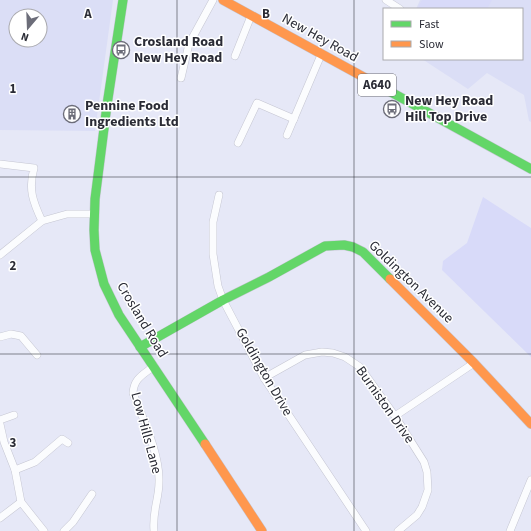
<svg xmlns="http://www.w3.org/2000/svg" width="531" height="531" font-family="'Source Sans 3',sans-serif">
  <rect width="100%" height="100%" fill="#e6e8f7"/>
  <g fill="#dbdef6" fill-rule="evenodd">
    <path d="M0 0H113L95 131 0 130ZM16 16H40V40H16Z"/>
    <path d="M420 0H531V122L529 121 524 95 487 73 468 89 422 59H522V9H416Z"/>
  </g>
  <g fill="#d8daf9">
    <path d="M422 0H492L487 9H417Z"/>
    <path d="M483 197 531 228V357L442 270 443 261 467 243Z"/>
  </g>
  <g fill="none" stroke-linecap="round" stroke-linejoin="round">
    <g stroke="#c5c6d2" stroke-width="8">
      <g id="street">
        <path d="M386 0 400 9"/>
        <path d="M235 56 251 16"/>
        <path d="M181 78 189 44 213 0"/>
        <path d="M287 135 321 55"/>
        <path d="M238 143 257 103 294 119"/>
        <path d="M0 164 34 168C28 189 33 202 42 221"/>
        <path d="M219 195 213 222V254L218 286 223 300 264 378 366 531"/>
        <path d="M0 255 42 221 67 214H94"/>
        <path d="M0 337 11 334 21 336 37 355"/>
        <path d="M154 366C143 375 134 378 133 393 143 419 160 454 159 482 159 499 152 512 154 531"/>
        <path d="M264 378 305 355 322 352 333 353 345 357 360 367 395 416 424 462 427 472 428 490 422 507 417 515 398 531"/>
        <path d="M395 416 474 363"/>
        <path d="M0 420 14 415"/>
        <path d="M0 424 4 442 15 470 21 502 44 531"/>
        <path d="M15 470 35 462 62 439 68 443"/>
        <path d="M0 518 21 502"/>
        <path d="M64 531 73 522 92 494"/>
        <path d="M510 531 531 480"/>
      </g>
    </g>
    <g stroke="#c5c6d2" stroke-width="10">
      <g id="fast">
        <path d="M123 0 107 105 95 199 94 230 95 250 104 284 119 315 205 444"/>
        <path d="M389 91 531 169"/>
        <path d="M140 347 223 300 269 277 325 246 344 245 353 247 363 252 390 279"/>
      </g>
    </g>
    <g stroke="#c5c6d2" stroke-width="10">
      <g id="slow">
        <path d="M223 0 389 91"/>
        <path d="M390 279 474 363 531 424"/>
        <path d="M205 444 262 531"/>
      </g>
    </g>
    <use href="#street" stroke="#fbfcfe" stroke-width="7"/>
    <use href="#fast" stroke="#63d668" stroke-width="9"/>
    <use href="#slow" stroke="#ff974d" stroke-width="9"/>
  </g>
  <path fill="none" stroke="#2a2b35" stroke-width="1" stroke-opacity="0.55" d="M177 0V531M354 0V531M0 177H531M0 354H531"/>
  <defs>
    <g id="bus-ring" transform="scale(0.9)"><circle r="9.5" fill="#fff" stroke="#6c6d79" stroke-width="1.5"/><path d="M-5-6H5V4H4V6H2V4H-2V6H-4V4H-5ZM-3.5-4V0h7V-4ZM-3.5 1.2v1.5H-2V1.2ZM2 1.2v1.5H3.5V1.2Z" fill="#6c6d79"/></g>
    <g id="building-ring" transform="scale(0.9)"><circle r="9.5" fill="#fff" stroke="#6c6d79" stroke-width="1.5"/><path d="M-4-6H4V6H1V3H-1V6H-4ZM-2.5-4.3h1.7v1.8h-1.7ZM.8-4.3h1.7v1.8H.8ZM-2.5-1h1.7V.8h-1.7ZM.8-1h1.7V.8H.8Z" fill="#6c6d79"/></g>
  </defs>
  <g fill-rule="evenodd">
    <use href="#bus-ring" x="121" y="50"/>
    <use href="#bus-ring" x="392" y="109"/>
    <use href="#building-ring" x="72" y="114"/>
  </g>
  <g text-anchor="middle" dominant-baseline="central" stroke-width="3" stroke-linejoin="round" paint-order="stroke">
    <rect fill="#fff" stroke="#6a6b72" stroke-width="1" x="358" y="74" width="38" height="22" rx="3"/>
    <g font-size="13" font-weight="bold" fill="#2a2b35">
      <text x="377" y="85">A640</text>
    </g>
    <g font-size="14" fill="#2a2b35" stroke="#fff">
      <text transform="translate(320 38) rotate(29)">New Hey Road</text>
      <text transform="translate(411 282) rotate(44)">Goldington Avenue</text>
      <text transform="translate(142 320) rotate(59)">Crosland Road</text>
      <text transform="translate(264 372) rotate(60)">Goldington Drive</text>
      <text transform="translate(385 405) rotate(55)">Burniston Drive</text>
      <text transform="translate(146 433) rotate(75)">Low Hills Lane</text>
    </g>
    <g font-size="14" font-weight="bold" fill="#2a2b35" stroke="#fff" text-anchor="start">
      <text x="134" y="42">Crosland Road<tspan x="134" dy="16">New Hey Road</tspan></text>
      <text x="405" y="101">New Hey Road<tspan x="405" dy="16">Hill Top Drive</tspan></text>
      <text x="85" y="106">Pennine Food<tspan x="85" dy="16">Ingredients Ltd</tspan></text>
    </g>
  </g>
  <g font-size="13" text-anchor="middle" font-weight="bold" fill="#2a2b35" stroke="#fff" stroke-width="3" stroke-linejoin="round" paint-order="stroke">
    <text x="88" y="18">A</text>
    <text x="266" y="18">B</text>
    <text x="13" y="93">1</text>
    <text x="13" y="270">2</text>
    <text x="13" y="447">3</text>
  </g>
  <rect x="383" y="8" width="140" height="52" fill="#ffffff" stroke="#aaaaae"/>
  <rect x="391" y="21" width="20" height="6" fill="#63d668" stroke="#aaaaae"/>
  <text x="419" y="28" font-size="12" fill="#2a2b35">Fast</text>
  <rect x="391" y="41" width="20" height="6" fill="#ff974d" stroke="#aaaaae"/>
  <text x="419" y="48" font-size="12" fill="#2a2b35">Slow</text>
  <g transform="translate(28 28) rotate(199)"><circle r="19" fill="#ffffff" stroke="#aaaaae"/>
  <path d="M0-3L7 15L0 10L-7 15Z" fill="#6c6d79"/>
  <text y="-6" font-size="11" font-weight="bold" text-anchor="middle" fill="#2a2b35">N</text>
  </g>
</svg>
